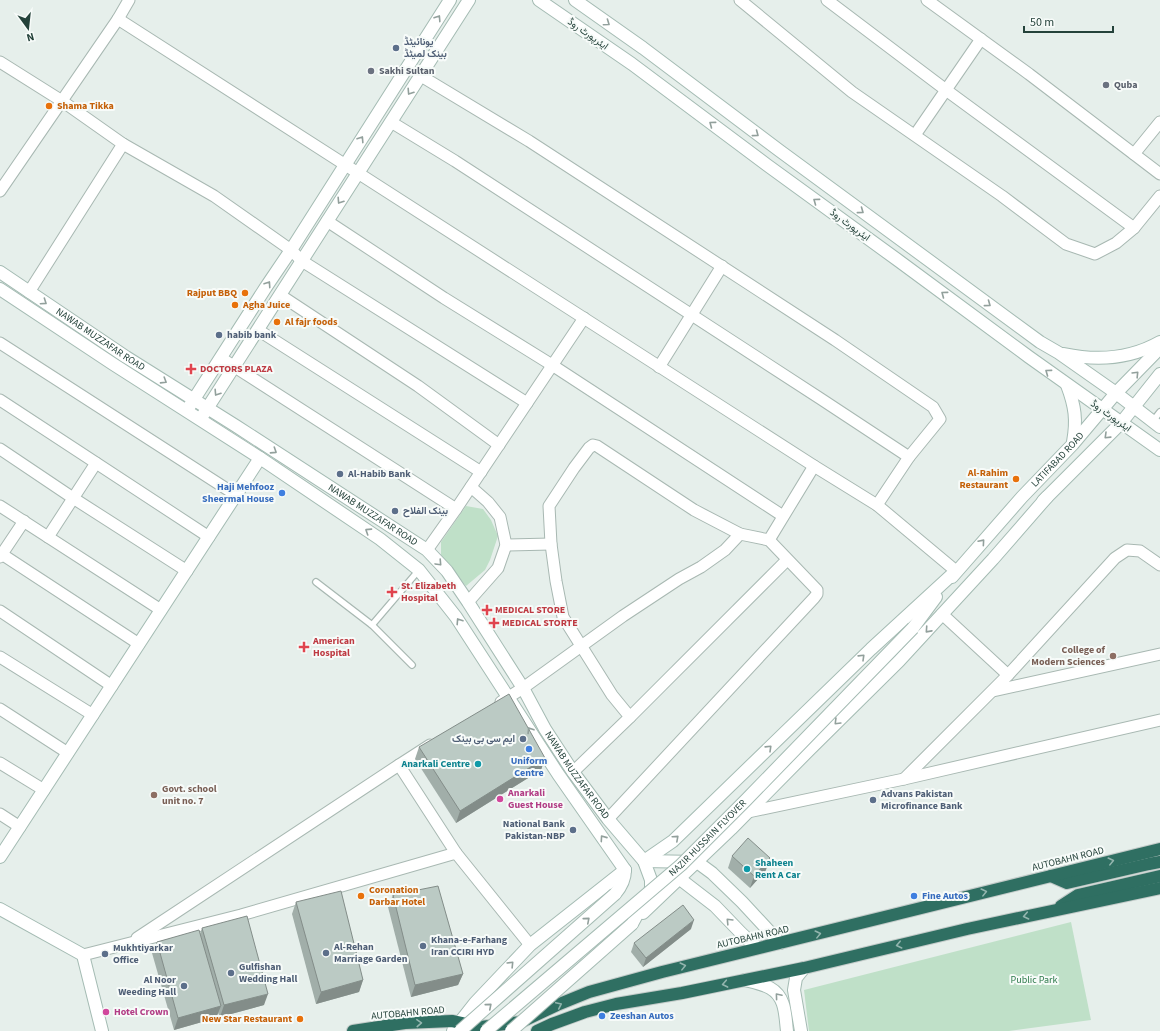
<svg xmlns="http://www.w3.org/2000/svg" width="1160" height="1031" font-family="'Source Sans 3',Vazirmatn,sans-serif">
  <rect width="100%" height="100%" fill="#e6efeb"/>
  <g fill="#bfe0c8">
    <path d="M466 506 483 509 491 520 498 536 490 560 485 570 466 586 441 555V542Z"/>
    <path d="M1071 922 1091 1020 1009 1031H809L804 990Z"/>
  </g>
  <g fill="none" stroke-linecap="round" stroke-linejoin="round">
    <g stroke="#a8b8b2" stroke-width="8">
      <g id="lane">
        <path d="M1153 421 1160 412"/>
        <path d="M316 582 372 625 412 665"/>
        <path d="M372 625 419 570"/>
      </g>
    </g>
    <g stroke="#a8b8b2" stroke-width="13">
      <g id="street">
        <path d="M740 0 852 92 1002 196 1066 244 1095 254 1116 243 1134 228 1160 196"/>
        <path d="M827 0 946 90 1134 228"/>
        <path d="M927 0 1029 74 1160 174"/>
        <path d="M118 19 358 173 814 466 877 505 956 571"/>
        <path d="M0 62 62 101 123 144 214 196 291 250 302 261 527 403"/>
        <path d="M421 76 529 141 835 340 933 407 940 419 909 457 877 505"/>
        <path d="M391 122 455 161 821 399 909 457"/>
        <path d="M915 135 981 39"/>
        <path d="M1134 154 1160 122"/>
        <path d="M0 191 118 19 129 0"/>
        <path d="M327 221 444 298 552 365 783 516"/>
        <path d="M29 292 123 144"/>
        <path d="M280 295 418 386 499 445"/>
        <path d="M258 330 481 472"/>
        <path d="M0 343 236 495"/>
        <path d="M221 358 456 509"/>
        <path d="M659 367 722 266"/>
        <path d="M0 400 209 537"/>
        <path d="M0 449 73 498 187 571"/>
        <path d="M0 506 161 610"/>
        <path d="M48 537 96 463"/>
        <path d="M769 540 814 466"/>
        <path d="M506 545 551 544"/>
        <path d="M427 550 456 509 584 318"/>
        <path d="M0 553 139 644"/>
        <path d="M0 557 24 521"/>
        <path d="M468 602 498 568 506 545 500 517 488 502 471 487"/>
        <path d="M0 611 112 686"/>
        <path d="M942 614 1008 675"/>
        <path d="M0 657 93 715"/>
        <path d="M993 691 1160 654"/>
        <path d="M501 702 523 688 623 616 679 579 701 567 725 550 740 534"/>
        <path d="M0 709 68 753"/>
        <path d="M630 717 787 560"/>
        <path d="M0 763 44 790"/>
        <path d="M399 765 430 745"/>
        <path d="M573 772 630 717 612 695 563 617 556 581 551 544 549 506 574 468 589 448 593 445 597 446 694 510 740 534 769 540 817 590V594L814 598 608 819"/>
        <path d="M904 779 1008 675 1115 558 1127 550 1140 551 1160 565"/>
        <path d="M748 812 904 779 1160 720"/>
        <path d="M0 814 20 827"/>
        <path d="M137 938 399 765 456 853"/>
        <path d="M83 955 241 915 456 853 530 945"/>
      </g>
    </g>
    <g stroke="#a4bbb3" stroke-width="14">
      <g id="secondary">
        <path d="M539 0 632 64 767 165 899 261 1029 357 1160 450"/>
        <path d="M575 0 643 48 780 151 1040 342 1059 353 1116 393 1160 427"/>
        <path id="s1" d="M0 272 126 357 236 426 427 550 447 571 468 602 523 688 545 729 573 772 608 819 644 861 651 880V888L647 900 639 911 632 924"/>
        <path d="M0 289 113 364 260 458 380 539 419 570 456 617 558 774 625 870"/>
        <path d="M1064 354C1097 361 1130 359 1160 342"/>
        <path d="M1067 385C1075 406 1077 420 1073 442"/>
        <path d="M189 407 266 287 291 250 450 0"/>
        <path d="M203 415 469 0"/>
        <path d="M1043 501 1121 423 1160 374"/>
        <path id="s2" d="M952 577 1022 497 1073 444 1116 393 1160 348"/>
        <path d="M913 628 936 597"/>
        <path d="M0 857 260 458"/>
        <path d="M644 861 673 841 871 649 956 571"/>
        <path d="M644 861 697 862 712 873 742 902 780 943"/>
        <path d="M673 879H680L715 906 741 933 757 948"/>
        <path d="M615 894C621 887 625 880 625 870"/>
        <path d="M0 909 83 955 102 1031"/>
        <path d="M643 913 731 829 810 749 899 661 993 559 1047 497"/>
        <path d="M745 980C753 982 763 984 770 988 786 997 785 1015 787 1031"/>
        <path d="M453 1031 475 1003 530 945 625 870"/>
        <path d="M801 1031 794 990 796 978 804 968"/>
      </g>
    </g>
    <g stroke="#c2cac8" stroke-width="14">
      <g id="highway">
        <path d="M1051 876 1067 883 1149 864 1160 862"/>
        <path d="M1061 906 1078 895 1160 876"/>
        <path d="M353 1031 405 1023 452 1021 481 1027 521 1022 557 1005 589 992 662 972 1160 849"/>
        <path d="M537 1031 552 1024 585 1012 616 1004 682 993 804 968 967 929 1160 888"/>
      </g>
    </g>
    <use href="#lane" stroke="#fff" stroke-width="5.5"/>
    <use href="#street" stroke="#fff" stroke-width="11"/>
    <use href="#secondary" stroke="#fff" stroke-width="12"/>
    <use href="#highway" stroke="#2f6f62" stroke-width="12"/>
    <g stroke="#a4bbb3" stroke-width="14" stroke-linecap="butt">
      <g id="secondary-bridge">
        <path d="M460 1031 615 894"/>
        <path id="s3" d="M486 1031 681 865 746 800 913 628"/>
        <path d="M511 1031 632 924"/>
      </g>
    </g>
    <use href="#secondary-bridge" stroke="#fff" stroke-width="12"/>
  </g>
  <g fill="#a1aea9">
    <path d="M419 747 545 758 541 770 456 823 415 759Z"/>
    <path d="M732 856 766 870 750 888 728 868Z"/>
    <path d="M393 895 463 974 458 985 411 997 388 907Z"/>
    <path d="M296 902 363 980 359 992 316 1004 292 914Z"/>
    <path d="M202 928 264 1005 220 1017 218 1013 216 1018 174 1030 152 953 157 942 200 934Z"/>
    <path d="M691 929 643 967 631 952 634 943Z"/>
  </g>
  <g fill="#838d89">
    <path d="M545 758 541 770 456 823 460 811Z"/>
    <path d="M770 858 766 870 750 888 754 876Z"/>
    <path d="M694 920 691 929 643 967 646 958Z"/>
    <path d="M463 974 458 985 411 997 415 985Z"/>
    <path d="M363 980 359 992 316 1004 321 992Z"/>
    <path d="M268 994 264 1005 220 1017 224 1005Z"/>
    <path d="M221 1006 216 1018 174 1030 178 1018Z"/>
  </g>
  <g fill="#bbcac4" stroke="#838d89">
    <path d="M509 694 545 758 460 811 419 747Z"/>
    <path d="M748 838 770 858 754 876 732 856Z"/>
    <path d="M438 886 463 974 415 985 393 895Z"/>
    <path d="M341 891 363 980 321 992 296 902Z"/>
    <path d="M683 905 694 920 646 958 634 943Z"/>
    <path d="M247 916 268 994 224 1005 202 928Z"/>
    <path d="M199 930 221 1006 178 1018 157 942Z"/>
  </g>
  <defs><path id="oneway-chevron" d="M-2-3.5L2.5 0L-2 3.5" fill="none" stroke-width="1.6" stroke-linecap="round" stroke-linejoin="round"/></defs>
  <g stroke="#92a09c">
    <use href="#oneway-chevron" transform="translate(438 18) rotate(-57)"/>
    <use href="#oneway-chevron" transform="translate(607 23) rotate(35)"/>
    <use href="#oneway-chevron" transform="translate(410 92) rotate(123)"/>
    <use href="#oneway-chevron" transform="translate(712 124) rotate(-143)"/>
    <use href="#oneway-chevron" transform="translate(756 134) rotate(37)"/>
    <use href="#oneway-chevron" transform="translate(361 139) rotate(-57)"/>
    <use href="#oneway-chevron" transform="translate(340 201) rotate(123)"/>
    <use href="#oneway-chevron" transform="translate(816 201) rotate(-144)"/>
    <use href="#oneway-chevron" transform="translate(861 211) rotate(36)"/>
    <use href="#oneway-chevron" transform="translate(268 284) rotate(-56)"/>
    <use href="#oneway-chevron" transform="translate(944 294) rotate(-143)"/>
    <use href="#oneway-chevron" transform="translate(44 302) rotate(34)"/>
    <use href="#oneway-chevron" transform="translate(988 304) rotate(36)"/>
    <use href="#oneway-chevron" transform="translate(1048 372) rotate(-144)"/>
    <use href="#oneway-chevron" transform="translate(1136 374) rotate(-46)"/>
    <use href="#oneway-chevron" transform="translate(164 381) rotate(32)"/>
    <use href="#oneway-chevron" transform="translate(217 393) rotate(123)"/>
    <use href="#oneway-chevron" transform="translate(1107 436) rotate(136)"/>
    <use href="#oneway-chevron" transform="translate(274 451) rotate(33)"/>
    <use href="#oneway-chevron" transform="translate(368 531) rotate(-147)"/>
    <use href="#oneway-chevron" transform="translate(982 542) rotate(-49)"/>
    <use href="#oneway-chevron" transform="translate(439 563) rotate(47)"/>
    <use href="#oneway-chevron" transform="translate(459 621) rotate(-123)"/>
    <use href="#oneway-chevron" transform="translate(928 630) rotate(132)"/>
    <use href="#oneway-chevron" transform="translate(862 657) rotate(-44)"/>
    <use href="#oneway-chevron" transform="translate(837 722) rotate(135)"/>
    <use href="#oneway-chevron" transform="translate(530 730) rotate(-122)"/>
    <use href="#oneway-chevron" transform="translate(769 748) rotate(-44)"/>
    <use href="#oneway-chevron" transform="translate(603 838) rotate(-125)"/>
    <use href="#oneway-chevron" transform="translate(676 838) rotate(-42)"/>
    <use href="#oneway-chevron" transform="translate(587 920) rotate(-41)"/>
    <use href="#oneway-chevron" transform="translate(729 921) rotate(-134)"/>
    <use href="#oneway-chevron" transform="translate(511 964) rotate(-46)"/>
    <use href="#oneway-chevron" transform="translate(778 996) rotate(-130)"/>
    <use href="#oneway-chevron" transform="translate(489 1006) rotate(-41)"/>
  </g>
  <g stroke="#93b5ae">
    <use href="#oneway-chevron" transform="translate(1111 861) rotate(-14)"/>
    <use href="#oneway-chevron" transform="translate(984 892) rotate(-14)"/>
    <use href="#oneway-chevron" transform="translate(1026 916) rotate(168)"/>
    <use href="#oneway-chevron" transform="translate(818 934) rotate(-14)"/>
    <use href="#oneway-chevron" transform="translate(899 945) rotate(167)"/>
    <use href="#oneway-chevron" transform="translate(683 966) rotate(-14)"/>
    <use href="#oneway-chevron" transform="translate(725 984) rotate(169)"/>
    <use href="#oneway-chevron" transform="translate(559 1005) rotate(-25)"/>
    <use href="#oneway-chevron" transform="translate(419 1023) rotate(-3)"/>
  </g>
  <g fill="#5c6f8a" stroke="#f7fbf9" stroke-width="1.5">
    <circle cx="396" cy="48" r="4"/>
    <circle cx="219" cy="335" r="4"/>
    <circle cx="340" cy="474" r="4"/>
    <circle cx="395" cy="511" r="4"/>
    <circle cx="523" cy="739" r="4"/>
    <circle cx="873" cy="800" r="4"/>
    <circle cx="573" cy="830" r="4"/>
    <circle cx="423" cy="946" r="4"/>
    <circle cx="326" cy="953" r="4"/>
    <circle cx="105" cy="954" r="4"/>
    <circle cx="231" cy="973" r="4"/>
    <circle cx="184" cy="986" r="4"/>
  </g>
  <g fill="#6b7280" stroke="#f7fbf9" stroke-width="1.5">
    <circle cx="371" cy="71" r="4"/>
    <circle cx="1106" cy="85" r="4"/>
  </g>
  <g fill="#e8710a" stroke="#f7fbf9" stroke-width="1.5">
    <circle cx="49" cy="106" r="4"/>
    <circle cx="245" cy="293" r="4"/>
    <circle cx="235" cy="305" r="4"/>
    <circle cx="277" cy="322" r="4"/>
    <circle cx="1016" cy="479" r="4"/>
    <circle cx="361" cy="896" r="4"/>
    <circle cx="300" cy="1019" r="4"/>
  </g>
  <g fill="#e0444e" stroke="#f7fbf9" stroke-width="1.5">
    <path d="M189 363h4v4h4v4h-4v4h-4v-4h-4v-4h4z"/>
    <path d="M390 586h4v4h4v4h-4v4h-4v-4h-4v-4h4z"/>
    <path d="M485 604h4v4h4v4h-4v4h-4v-4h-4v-4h4z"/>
    <path d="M492 617h4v4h4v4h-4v4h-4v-4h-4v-4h4z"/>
    <path d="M302 641h4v4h4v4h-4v4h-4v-4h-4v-4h4z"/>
  </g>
  <g fill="#3f7fe0" stroke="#f7fbf9" stroke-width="1.5">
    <circle cx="282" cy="493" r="4"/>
    <circle cx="529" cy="749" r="4"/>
    <circle cx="914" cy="896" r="4"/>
    <circle cx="602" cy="1016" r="4"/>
  </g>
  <g fill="#8d6e63" stroke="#f7fbf9" stroke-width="1.5">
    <circle cx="1113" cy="656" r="4"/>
    <circle cx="154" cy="795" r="4"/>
  </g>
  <g fill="#0f9aa8" stroke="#f7fbf9" stroke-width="1.5">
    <circle cx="478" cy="764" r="4"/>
    <circle cx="747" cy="869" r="4"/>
  </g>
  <g fill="#d1479c" stroke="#f7fbf9" stroke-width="1.5">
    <circle cx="500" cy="799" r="4"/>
    <circle cx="106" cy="1012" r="4"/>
  </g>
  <g text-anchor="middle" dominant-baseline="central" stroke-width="4" stroke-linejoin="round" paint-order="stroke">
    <g font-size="10" fill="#24423a" stroke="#f7fbf9">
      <text transform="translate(588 34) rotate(35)">ایئرپورٹ روڈ</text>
      <text transform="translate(850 225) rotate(36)">ایئرپورٹ روڈ</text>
      <text stroke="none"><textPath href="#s1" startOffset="121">NAWAB MUZZAFAR ROAD</textPath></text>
      <text transform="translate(1111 416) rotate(35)">ایئرپورٹ روڈ</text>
      <text stroke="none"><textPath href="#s2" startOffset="158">LATIFABAD ROAD</textPath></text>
      <text stroke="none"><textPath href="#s1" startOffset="445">NAWAB MUZZAFAR ROAD</textPath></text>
      <text stroke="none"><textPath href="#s1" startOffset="781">NAWAB MUZZAFAR ROAD</textPath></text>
      <text stroke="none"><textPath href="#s3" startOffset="294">NAZIR HUSSAIN FLYOVER</textPath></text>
      <text transform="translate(1068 859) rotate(-14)">AUTOBAHN ROAD</text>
      <text transform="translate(753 937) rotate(-13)">AUTOBAHN ROAD</text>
      <text transform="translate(408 1013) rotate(-5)">AUTOBAHN ROAD</text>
    </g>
    <g font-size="10" font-weight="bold" fill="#4e5e75" stroke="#f7fbf9" text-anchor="start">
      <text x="404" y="42">یونائیٹڈ<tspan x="404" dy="12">بینک لمیٹڈ</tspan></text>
      <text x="227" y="335">habib bank</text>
      <text x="348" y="474">Al-Habib Bank</text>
      <text x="403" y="511">بینک الفلاح</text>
      <text x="515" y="739" text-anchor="end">ایم سی بی بینک</text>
      <text x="881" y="794">Advans Pakistan<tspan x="881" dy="12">Microfinance Bank</tspan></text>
      <text x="565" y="824" text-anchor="end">National Bank<tspan x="565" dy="12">Pakistan-NBP</tspan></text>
      <text x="431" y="940">Khana-e-Farhang<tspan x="431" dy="12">Iran CCIRI HYD</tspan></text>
      <text x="334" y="947">Al-Rehan<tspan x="334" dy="12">Marriage Garden</tspan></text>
      <text x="113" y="948">Mukhtiyarkar<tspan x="113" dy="12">Office</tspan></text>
      <text x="239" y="967">Gulfishan<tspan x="239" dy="12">Wedding Hall</tspan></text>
      <text x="176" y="980" text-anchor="end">Al Noor<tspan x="176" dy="12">Weeding Hall</tspan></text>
    </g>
    <g font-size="10" font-weight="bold" fill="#5b616d" stroke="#f7fbf9" text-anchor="start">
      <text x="379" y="71">Sakhi Sultan</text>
      <text x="1114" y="85">Quba</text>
    </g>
    <g font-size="10" font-weight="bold" fill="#c56008" stroke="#f7fbf9" text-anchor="start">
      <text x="57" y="106">Shama Tikka</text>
      <text x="237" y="293" text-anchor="end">Rajput BBQ</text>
      <text x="243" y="305">Agha Juice</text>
      <text x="285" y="322">Al fajr foods</text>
      <text x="1008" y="473" text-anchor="end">Al-Rahim<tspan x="1008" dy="12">Restaurant</tspan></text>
      <text x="369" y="890">Coronation<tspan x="369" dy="12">Darbar Hotel</tspan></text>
      <text x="292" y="1019" text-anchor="end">New Star Restaurant</text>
    </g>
    <g font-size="10" font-weight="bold" fill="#be3a42" stroke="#f7fbf9" text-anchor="start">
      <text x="200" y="369">DOCTORS PLAZA</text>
      <text x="401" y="586">St. Elizabeth<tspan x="401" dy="12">Hospital</tspan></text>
      <text x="495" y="610">MEDICAL STORE</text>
      <text x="502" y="623">MEDICAL STORTE</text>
      <text x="313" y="641">American<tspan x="313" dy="12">Hospital</tspan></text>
    </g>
    <g font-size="10" font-weight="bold" fill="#366cbe" stroke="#f7fbf9" text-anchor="start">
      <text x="274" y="487" text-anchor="end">Haji Mehfooz<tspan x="274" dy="12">Sheermal House</tspan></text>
      <text x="529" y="761" text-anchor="middle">Uniform<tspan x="529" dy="12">Centre</tspan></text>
      <text x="922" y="896">Fine Autos</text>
      <text x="610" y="1016">Zeeshan Autos</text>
    </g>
    <g font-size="10" font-weight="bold" fill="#785e54" stroke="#f7fbf9" text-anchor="end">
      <text x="1105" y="650">College of<tspan x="1105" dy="12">Modern Sciences</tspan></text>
      <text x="162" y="789" text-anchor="start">Govt. school<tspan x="162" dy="12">unit no. 7</tspan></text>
    </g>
    <g font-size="10" font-weight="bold" fill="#0d838f" stroke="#f7fbf9" text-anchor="end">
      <text x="470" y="764">Anarkali Centre</text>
      <text x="755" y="863" text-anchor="start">Shaheen<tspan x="755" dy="12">Rent A Car</tspan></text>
    </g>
    <g font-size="10" font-weight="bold" fill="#b23c85" stroke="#f7fbf9" text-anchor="start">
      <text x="508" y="793">Anarkali<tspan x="508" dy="12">Guest House</tspan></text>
      <text x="114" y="1012">Hotel Crown</text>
    </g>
    <g font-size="10" fill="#2d7a4b" stroke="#f7fbf9">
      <text x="1034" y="980">Public Park</text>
    </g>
  </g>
  <g transform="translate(28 28) rotate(165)" stroke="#f7fbf9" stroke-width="3" paint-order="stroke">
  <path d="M0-3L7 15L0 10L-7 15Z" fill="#24423a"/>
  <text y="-6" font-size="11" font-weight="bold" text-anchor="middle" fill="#24423a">N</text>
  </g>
  <path d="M1024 26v6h89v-6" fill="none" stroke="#24423a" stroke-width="2"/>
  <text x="1030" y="26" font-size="12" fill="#24423a" stroke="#f7fbf9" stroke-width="3" paint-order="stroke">50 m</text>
</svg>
